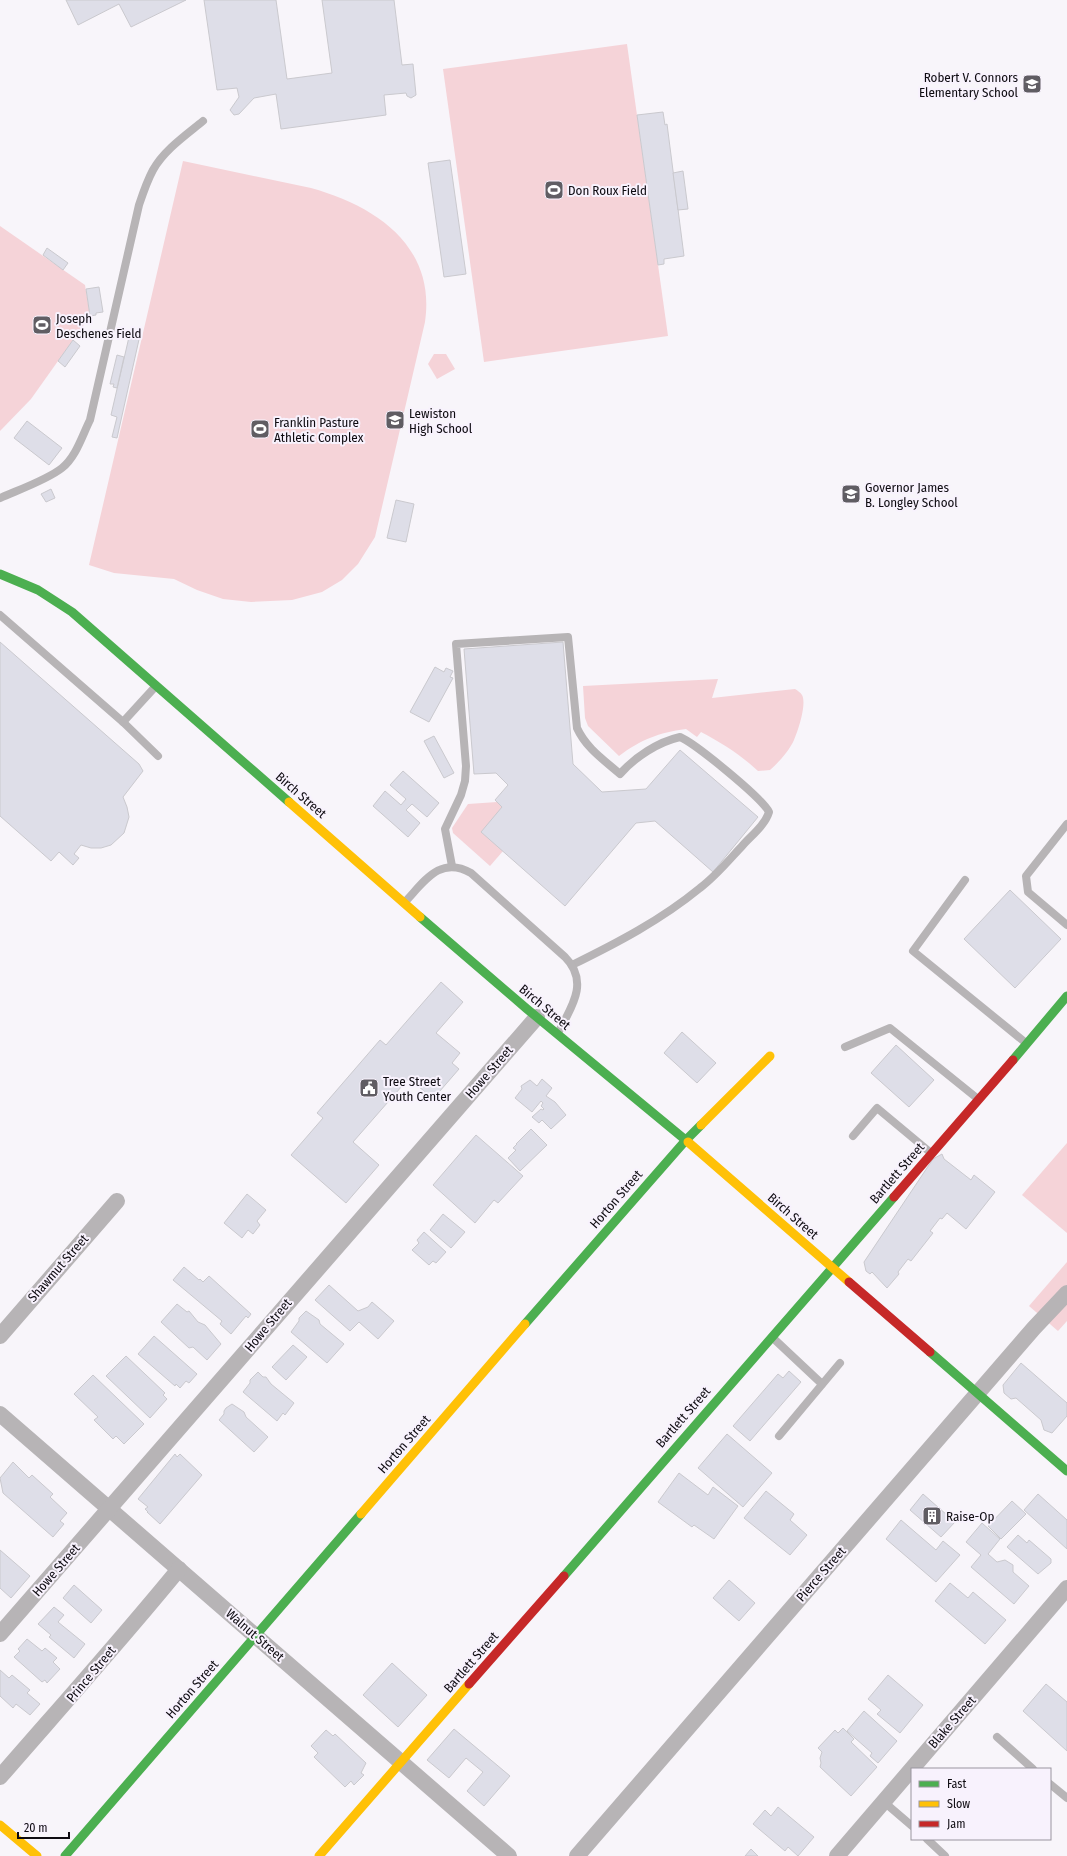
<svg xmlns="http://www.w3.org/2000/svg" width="1067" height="1856" font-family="'Fira Sans Condensed',sans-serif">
  <rect width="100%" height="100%" fill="#f8f5fa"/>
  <g fill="#f5d3d8">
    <path d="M627 44 668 336 484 362 443 69Z"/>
    <path d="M183 161 311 188C376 206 436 246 425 322L375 537 358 564 342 580 322 592 292 600 251 602 223 599 197 590 174 579 114 573 89 565Z"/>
    <path d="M0 226 85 285 90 316 31 399 0 431Z"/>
    <path d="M434 354H446L455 369 437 379 428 364Z"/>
    <path d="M718 679 712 698 795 689C798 691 800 692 802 695 807 704 798 731 794 740 789 751 779 762 770 770L758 771C741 755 722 743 701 732L697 737 686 729C658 733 642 739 619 756L588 726 585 718 583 686Z"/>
    <path d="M497 802 502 807 503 851 490 866 453 833 452 828 468 804Z"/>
    <path d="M1067 1143V1233L1022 1195Z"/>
    <path d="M1067 1262V1321L1058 1331 1029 1306Z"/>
  </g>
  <g fill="#dedee8" stroke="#cac9ce">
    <path d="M66 0H186L131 27 119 4 78 25Z"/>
    <path d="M204 0H276L287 79 332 73 322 0H394L402 65 413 64 416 95 411 98 407 96 406 93 384 95 386 115 281 129 276 94 254 98 239 114 234 115 230 110 239 97 237 88 217 90Z"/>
    <path d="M663 112 665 125 667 124 684 256 664 259V264L658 265 637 115Z"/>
    <path d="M450 160 466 274 444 277 428 163Z"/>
    <path d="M683 171 688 209 678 210 673 173Z"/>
    <path d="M47 248 68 263 63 270 43 255Z"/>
    <path d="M99 287 103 312 96 313V315L90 316 86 289Z"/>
    <path d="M137 334 140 335 117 438 112 437 117 417 111 415 129 337 136 339Z"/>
    <path d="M73 340 80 346 65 367 58 361Z"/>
    <path d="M117 355 124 357 117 388 113 387 114 384H110Z"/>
    <path d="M27 421 62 448 49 465 14 438Z"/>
    <path d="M51 489 55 498 46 502 41 494Z"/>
    <path d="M396 500 414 504 406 542 387 538Z"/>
    <path d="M0 642 139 764 143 771 123 797 127 807 129 817 124 833 111 845 101 848H91L81 845 74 854 79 858 73 865 59 852 51 861 0 816Z"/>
    <path d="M563 642 573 764 602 792 646 789 680 750 758 817 713 872 655 821 636 823 565 906 481 832 502 807 495 800 508 785 496 773 474 774 464 649Z"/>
    <path d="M435 667 444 672 446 668 453 671 450 677 453 678 429 722 410 712Z"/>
    <path d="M434 736 454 773 444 778 424 741Z"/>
    <path d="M403 771 439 803 427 817 412 804 406 810 420 823 408 837 373 806 385 791 401 805 406 799 390 785Z"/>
    <path d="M1010 890 1061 939 1015 988 964 939Z"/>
    <path d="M441 982 463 1002 436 1033 460 1053 452 1063 459 1069 433 1099 409 1078 353 1142 379 1165 346 1203 291 1155 323 1118 317 1113 380 1040 386 1045Z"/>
    <path d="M682 1032 716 1063 697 1083 664 1053Z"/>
    <path d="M896 1045 934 1080 909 1107 871 1073Z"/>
    <path d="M542 1079 552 1088 546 1096 555 1102 566 1115 551 1129 542 1120 539 1123 532 1117 541 1109 543 1110 544 1109 541 1106 543 1103 541 1101 532 1112 515 1098 522 1089 521 1086 530 1080 537 1086Z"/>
    <path d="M531 1129 547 1145 520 1171 508 1158 516 1150 513 1148 517 1144H516Z"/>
    <path d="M476 1135 523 1176 498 1203 494 1200 475 1223 433 1185Z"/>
    <path d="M942 1154 944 1159 971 1180 974 1175 995 1192 966 1229 947 1213 942 1219 940 1218 930 1231 933 1233 911 1261 908 1259 898 1272 899 1274 887 1288 872 1272 870 1274 866 1271 864 1262 933 1159Z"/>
    <path d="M247 1194 266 1210 257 1221 260 1225 253 1234 248 1230 242 1238 224 1223Z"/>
    <path d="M443 1214 465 1232 451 1248 430 1230Z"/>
    <path d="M424 1232 446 1252 436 1263 433 1261 429 1265 412 1250 419 1243 417 1240Z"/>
    <path d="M184 1267 199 1280 200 1279 203 1282 209 1276 251 1314 248 1318 246 1316 231 1334 220 1324 222 1321 173 1280Z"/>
    <path d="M329 1285 358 1311 368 1307 372 1302 394 1321 378 1339 359 1322 350 1331 315 1300Z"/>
    <path d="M177 1304 187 1312 189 1311 198 1322 205 1325 221 1344 207 1360 193 1347 189 1348 161 1322Z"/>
    <path d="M306 1311 319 1320 320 1324 344 1344 327 1363 291 1332 299 1321V1318Z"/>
    <path d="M154 1336 197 1374 189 1383 186 1381 180 1388 176 1384 175 1386 138 1354Z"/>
    <path d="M293 1345 307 1357 286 1380 272 1367Z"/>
    <path d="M126 1356 165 1393 163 1395 167 1399 150 1418 106 1376Z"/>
    <path d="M1021 1363 1067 1403V1416L1052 1433 1044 1430 1041 1420 1016 1398 1011 1399 1004 1393 1003 1385Z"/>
    <path d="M789 1371 801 1382 750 1441 733 1426 778 1374 783 1378Z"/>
    <path d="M258 1372 263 1377H266L271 1384 294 1403 285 1415 283 1413 277 1421 243 1392 250 1383V1380Z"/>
    <path d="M93 1375 144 1424 124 1444 116 1436 113 1439 94 1420 98 1417 74 1394Z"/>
    <path d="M232 1404 244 1412 246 1417 268 1437 254 1452 219 1420 224 1414V1411L226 1408Z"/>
    <path d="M727 1434 772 1473 743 1507 698 1468Z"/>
    <path d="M175 1454 177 1457 180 1454 202 1475 160 1524 147 1512H148L145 1509 148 1507 138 1499Z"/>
    <path d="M13 1462 29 1478 32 1475 53 1494 50 1497 67 1513 60 1521 64 1524 53 1537 3 1493 0 1478Z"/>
    <path d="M679 1473 708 1495 713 1487 738 1506 714 1539 694 1525 692 1527 658 1502Z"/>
    <path d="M766 1491 794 1514 790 1520 807 1535 790 1555 744 1518Z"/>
    <path d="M923 1494 955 1522 941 1537 910 1510Z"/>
    <path d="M1038 1494 1067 1520V1549L1024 1510Z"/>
    <path d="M1012 1501 1026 1514 1001 1539 988 1526Z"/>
    <path d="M901 1520 936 1550 943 1541 960 1555 936 1582 886 1539Z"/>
    <path d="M982 1523 1000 1539 988 1554 997 1562 1005 1560 1013 1565V1572L1029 1586 1014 1604 971 1567 981 1555 966 1542Z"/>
    <path d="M1018 1535 1027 1543 1029 1540 1051 1559V1563L1038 1574 1007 1547Z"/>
    <path d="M0 1550 30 1576 11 1598 0 1588Z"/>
    <path d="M729 1580 755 1603 739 1621 713 1598Z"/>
    <path d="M950 1583 968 1598 973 1592 1006 1620 985 1644 935 1601Z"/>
    <path d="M74 1585 102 1610 91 1623 63 1598Z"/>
    <path d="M54 1607 64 1615 58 1622 85 1644 74 1658 49 1637 51 1635 38 1624Z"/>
    <path d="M27 1639 42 1651 45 1648 57 1658 53 1662 60 1669 47 1683 45 1680 42 1682 14 1657 20 1651 18 1649Z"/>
    <path d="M392 1663 427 1695 398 1727 363 1695Z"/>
    <path d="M0 1670 9 1678 12 1675 30 1690 27 1693 40 1704 30 1715 16 1704 13 1708 0 1696Z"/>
    <path d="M888 1675 923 1705 900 1733 877 1714 881 1710 868 1699Z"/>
    <path d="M1046 1684 1067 1702V1751L1023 1711Z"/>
    <path d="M864 1711 897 1741 878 1763 870 1756 872 1753 847 1731Z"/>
    <path d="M843 1728 854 1739 851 1742 877 1767 851 1796 820 1767 821 1763 820 1758 822 1752 818 1748 835 1730 838 1733Z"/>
    <path d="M454 1729 510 1776 484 1806 467 1791 483 1772 466 1758 449 1778 427 1760Z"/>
    <path d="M326 1730 333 1736 335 1734 366 1763 361 1773 364 1775 354 1785 351 1781 345 1787 314 1757 318 1753 311 1746Z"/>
    <path d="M778 1807 814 1837 798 1856 788 1847 785 1851 753 1824 765 1810 771 1816Z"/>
    <path d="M751 1849 758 1856H745Z"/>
  </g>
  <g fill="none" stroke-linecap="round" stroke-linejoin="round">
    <g stroke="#b7b4b6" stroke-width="8">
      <path d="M0 498C18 490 47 480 62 468 76 457 82 436 90 420L139 205C143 193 147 181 153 170 164 150 186 135 203 121"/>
      <path d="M0 615 123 722 158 756"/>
      <path d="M123 722 155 687"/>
      <path d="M1067 824 1026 876 1028 892 1067 925"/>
      <path d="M452 866 445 829 461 795 465 781 466 766 456 644 568 637 577 728C586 748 604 760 620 774 635 757 658 742 680 737 696 744 762 798 769 812 765 825 752 835 743 845 729 860 716 876 700 888 661 920 617 943 572 965"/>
      <path d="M965 880 913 951 1026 1043"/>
      <path d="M405 902C424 882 440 855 471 873L565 957C590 982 571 1008 558 1033"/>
      <path d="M845 1047 890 1028 978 1099"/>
      <path d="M853 1136 877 1108 931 1153"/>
      <path d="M773 1338 822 1384"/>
      <path d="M779 1436 840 1363"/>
      <path d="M997 1737 1033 1769"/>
      <path d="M1050 1784 1067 1798"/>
      <path d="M884 1802 912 1826"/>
      <path d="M927 1839 945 1856"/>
    </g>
    <g stroke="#b7b4b6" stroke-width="16">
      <path d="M0 1336 117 1201"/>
      <path d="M0 1414 509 1856"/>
      <path d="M0 1634C180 1429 357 1222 537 1017"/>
      <path d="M0 1777C60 1708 121 1640 179 1569"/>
      <path d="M577 1856 1034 1328 1067 1293"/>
      <path d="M837 1856 1067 1588"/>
    </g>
    <g stroke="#4caf50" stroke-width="9">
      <path d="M0 574 38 590 72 612 289 802"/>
      <path d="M420 917 527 1009 688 1142"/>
      <path d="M1013 1060 1067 996"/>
      <path d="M525 1324 686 1140 701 1125"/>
      <path d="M930 1352 1067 1471"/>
      <path d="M564 1576 894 1197"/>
      <path d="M65 1856 361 1514"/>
    </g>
    <g stroke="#ffc107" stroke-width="9">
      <path d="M289 802 420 917"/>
      <path d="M701 1125 770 1056"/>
      <path d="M688 1142 849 1282"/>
      <path d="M361 1514 525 1324"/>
      <path d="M0 1825 37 1856"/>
      <path d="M319 1856 469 1684"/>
    </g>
    <g stroke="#c62828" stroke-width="9">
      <path d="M894 1197 1013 1060"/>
      <path d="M849 1282 930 1352"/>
      <path d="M469 1684 564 1576"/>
    </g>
  </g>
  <defs>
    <g id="school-square" transform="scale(1)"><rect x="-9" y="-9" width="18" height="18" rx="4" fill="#605d63" stroke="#f8f2fd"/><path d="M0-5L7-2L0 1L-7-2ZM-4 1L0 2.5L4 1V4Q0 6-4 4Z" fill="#fff"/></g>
    <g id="stadium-square" transform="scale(1)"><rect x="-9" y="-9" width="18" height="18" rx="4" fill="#605d63" stroke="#f8f2fd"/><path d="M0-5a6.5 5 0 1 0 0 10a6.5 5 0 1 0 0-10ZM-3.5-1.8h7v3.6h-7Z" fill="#fff"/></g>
    <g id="civic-square" transform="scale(1)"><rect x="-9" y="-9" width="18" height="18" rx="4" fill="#605d63" stroke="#f8f2fd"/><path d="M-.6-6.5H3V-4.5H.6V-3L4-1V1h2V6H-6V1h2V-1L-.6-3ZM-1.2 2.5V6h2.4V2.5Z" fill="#fff"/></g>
    <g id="building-square" transform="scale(1)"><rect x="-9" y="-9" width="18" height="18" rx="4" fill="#605d63" stroke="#f8f2fd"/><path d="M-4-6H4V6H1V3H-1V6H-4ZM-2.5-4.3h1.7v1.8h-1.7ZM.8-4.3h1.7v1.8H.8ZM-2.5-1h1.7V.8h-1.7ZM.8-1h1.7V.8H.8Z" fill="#fff"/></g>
  </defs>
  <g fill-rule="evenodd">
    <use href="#school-square" x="1032" y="84"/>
    <use href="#stadium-square" x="554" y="190"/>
    <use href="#stadium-square" x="42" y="325"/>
    <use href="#school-square" x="395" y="420"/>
    <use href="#stadium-square" x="260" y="429"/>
    <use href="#school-square" x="851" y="494"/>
    <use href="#civic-square" x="369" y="1088"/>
    <use href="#building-square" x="932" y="1516"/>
  </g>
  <g text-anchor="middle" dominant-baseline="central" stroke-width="4" stroke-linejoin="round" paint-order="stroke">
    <g font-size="13" fill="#0e0b11" stroke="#f8f2fd" text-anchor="start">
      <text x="1018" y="77" text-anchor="end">Robert V. Connors<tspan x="1018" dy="15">Elementary School</tspan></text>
      <text x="568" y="190">Don Roux Field</text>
      <text x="56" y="318">Joseph<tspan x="56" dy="15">Deschenes Field</tspan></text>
      <text x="409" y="413">Lewiston<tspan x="409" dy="15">High School</tspan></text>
      <text x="274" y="422">Franklin Pasture<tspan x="274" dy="15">Athletic Complex</tspan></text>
      <text x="865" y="487">Governor James<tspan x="865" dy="15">B. Longley School</tspan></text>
      <text x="383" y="1081">Tree Street<tspan x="383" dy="15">Youth Center</tspan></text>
      <text x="946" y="1516">Raise-Op</text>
    </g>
    <g font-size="13" fill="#0e0b11" stroke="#f8f2fd">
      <text transform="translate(301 795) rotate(41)">Birch Street</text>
      <text transform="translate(545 1007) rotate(40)">Birch Street</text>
      <text transform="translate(489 1072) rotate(-49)">Howe Street</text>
      <text transform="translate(897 1173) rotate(-49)">Bartlett Street</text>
      <text transform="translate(616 1199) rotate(-49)">Horton Street</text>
      <text transform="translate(793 1216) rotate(41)">Birch Street</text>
      <text transform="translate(58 1268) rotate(-49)">Shawmut Street</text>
      <text transform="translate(268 1325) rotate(-50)">Howe Street</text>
      <text transform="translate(683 1417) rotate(-49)">Bartlett Street</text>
      <text transform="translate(404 1444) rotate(-49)">Horton Street</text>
      <text transform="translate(56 1570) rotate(-49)">Howe Street</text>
      <text transform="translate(821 1574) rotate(-49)">Pierce Street</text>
      <text transform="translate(255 1635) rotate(41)">Walnut Street</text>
      <text transform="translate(471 1662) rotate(-49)">Bartlett Street</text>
      <text transform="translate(91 1674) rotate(-50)">Prince Street</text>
      <text transform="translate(192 1689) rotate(-49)">Horton Street</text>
      <text transform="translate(952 1722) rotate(-49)">Blake Street</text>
    </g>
  </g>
  <rect x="911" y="1768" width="140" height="72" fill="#f8f2fd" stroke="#9a969f"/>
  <rect x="919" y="1781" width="20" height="6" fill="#4caf50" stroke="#9a969f"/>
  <text x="947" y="1788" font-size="12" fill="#0e0b11">Fast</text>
  <rect x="919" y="1801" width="20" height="6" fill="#ffc107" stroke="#9a969f"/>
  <text x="947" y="1808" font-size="12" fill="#0e0b11">Slow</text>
  <rect x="919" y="1821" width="20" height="6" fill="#c62828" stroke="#9a969f"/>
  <text x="947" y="1828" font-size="12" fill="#0e0b11">Jam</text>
  <path d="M18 1832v6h51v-6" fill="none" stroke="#0e0b11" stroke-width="2"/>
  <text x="24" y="1832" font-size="12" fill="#0e0b11" stroke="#f8f2fd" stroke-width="3" paint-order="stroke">20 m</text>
</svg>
